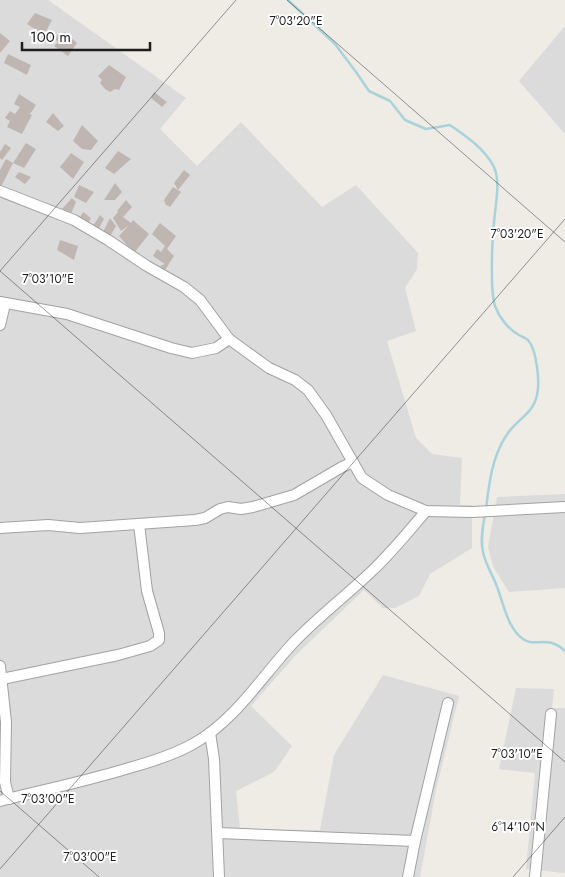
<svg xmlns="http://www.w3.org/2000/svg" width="565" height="877" font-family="Jost,sans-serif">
  <rect width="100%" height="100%" fill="#efebe5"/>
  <g fill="#dcdbdb">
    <path d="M0 0H48L186 98 160 129 197 166 241 122 322 207 356 185 418 253 417 269 405 288 416 331 387 341 416 438 432 454 462 458 460 505H472V548L430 574 419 596 395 608H383L364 590 296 655 251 706 292 746 274 772 236 791 240 829 320 830 334 755 383 675 459 696 436 790 420 877H0Z"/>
    <path d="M565 26V134L519 81Z"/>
    <path d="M565 494V588L509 592 493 566 488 547 497 497Z"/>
    <path d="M516 688 554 689 552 708H565V873L526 869 535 773 499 769Z"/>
  </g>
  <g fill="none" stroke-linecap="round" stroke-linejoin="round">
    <g stroke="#a8d3da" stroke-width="2.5">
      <path d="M288 0 335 44 356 72 369 91 390 101 405 120 426 129 450 125C466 136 485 149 494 167 501 183 495 206 494 223 492 241 490 290 495 306 499 317 508 329 519 335 522 337 526 338 528 340 537 350 540 383 537 395 533 415 515 420 506 436 492 457 489 484 486 509"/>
      <path d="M485 514C483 526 480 540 483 552 485 563 492 574 496 584 503 601 507 628 523 639 536 648 547 634 565 651"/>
    </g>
  </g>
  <g fill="#bfb6b2">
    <path d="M35 13 52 20 44 35 27 24Z"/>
    <path d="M64 32 77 43 68 56 54 46 58 42 55 39 58 34 61 36Z"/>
    <path d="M0 33 10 41 0 53Z"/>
    <path d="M8 54 31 65 27 75 4 63Z"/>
    <path d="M109 65 126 77 119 90 115 89 110 92 105 89 100 83 102 80 98 76Z"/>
    <path d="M154 92 167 102 162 107 151 98Z"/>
    <path d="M19 94 36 105 30 114 32 115 22 134 7 127 10 121 5 118 10 111 15 114 20 107 14 104Z"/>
    <path d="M53 113 64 126 58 131 46 122Z"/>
    <path d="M82 125 98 141 91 150 82 149 73 141Z"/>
    <path d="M26 143 36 149 24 168 13 163Z"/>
    <path d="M5 144 11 148 2 160 0 158V152Z"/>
    <path d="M118 151 131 159 114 174 105 168Z"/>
    <path d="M71 153 84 162 73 179 60 167Z"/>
    <path d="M6 159 13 163 2 185H0V170Z"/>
    <path d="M184 170 190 175 178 190 174 183Z"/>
    <path d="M19 172 31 177 25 184 15 177Z"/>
    <path d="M115 183 122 192 115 200H104Z"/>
    <path d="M79 185 94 192 86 203 74 197Z"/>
    <path d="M173 187 181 192 170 207 166 205 164 200Z"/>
    <path d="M72 198 76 202 71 214 62 209Z"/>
    <path d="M126 200 132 207 123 217 131 223 133 220 149 234 134 253 119 236 129 225 121 231 113 218 118 212 117 211Z"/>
    <path d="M83 212 91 218 88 223 79 219Z"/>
    <path d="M100 215 104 219 98 230 93 226Z"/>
    <path d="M110 218 116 226 109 238 103 232Z"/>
    <path d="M160 223 176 236 167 249 174 256 165 270 160 266 165 264 153 256 157 249 161 252 165 246 152 234Z"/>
    <path d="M60 240 78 246 74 260 57 250Z"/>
  </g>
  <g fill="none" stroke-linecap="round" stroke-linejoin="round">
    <g stroke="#a2a2a2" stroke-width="12">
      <g id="minor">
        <path d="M0 191 74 220 108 240 147 266 184 287 200 300 229 339 269 368 295 380 308 390 326 415 362 478 388 495 426 511 472 512 565 507"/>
        <path d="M0 302 67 314 171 348 192 353 216 348 229 339"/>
        <path d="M0 325 5 304"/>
        <path d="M0 528 48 525 80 528 195 520 205 518 220 509 228 507 241 509 253 507 294 495 342 467 353 462"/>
        <path d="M0 666 6 722 5 782 9 799"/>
        <path d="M2 679 118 655 150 646 159 640V633L147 591 139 524"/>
        <path d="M210 733 214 759 219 877"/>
        <path d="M0 801C43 790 87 781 129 768 151 762 173 755 193 744 235 721 262 676 294 642 319 616 347 595 373 570 392 552 409 531 426 511"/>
        <path d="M218 833 415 841"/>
        <path d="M408 877 415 841 448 703"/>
        <path d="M535 877 551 714"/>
      </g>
    </g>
    <use href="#minor" stroke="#fff" stroke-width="10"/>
  </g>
  <path fill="none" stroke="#1e1e1e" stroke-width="1" stroke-opacity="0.45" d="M287 0 565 242M0 271 565 762M0 271 236 0M0 791 99 877M0 869 565 219M513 877 565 817"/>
  <g font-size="12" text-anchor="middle" fill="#1e1e1e" stroke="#fff" stroke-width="4" stroke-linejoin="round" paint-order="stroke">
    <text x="296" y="25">7°03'20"E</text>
    <text x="517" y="238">7°03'20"E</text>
    <text x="48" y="283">7°03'10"E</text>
    <text x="517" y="758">7°03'10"E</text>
    <text x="48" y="803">7°03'00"E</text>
    <text x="518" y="831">6°14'10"N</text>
    <text x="90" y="861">7°03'00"E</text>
  </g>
  <path d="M22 42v8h128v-8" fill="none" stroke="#1e1e1e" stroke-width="2.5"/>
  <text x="30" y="42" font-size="15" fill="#1e1e1e" stroke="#ffffff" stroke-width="4" paint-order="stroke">100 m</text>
</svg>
